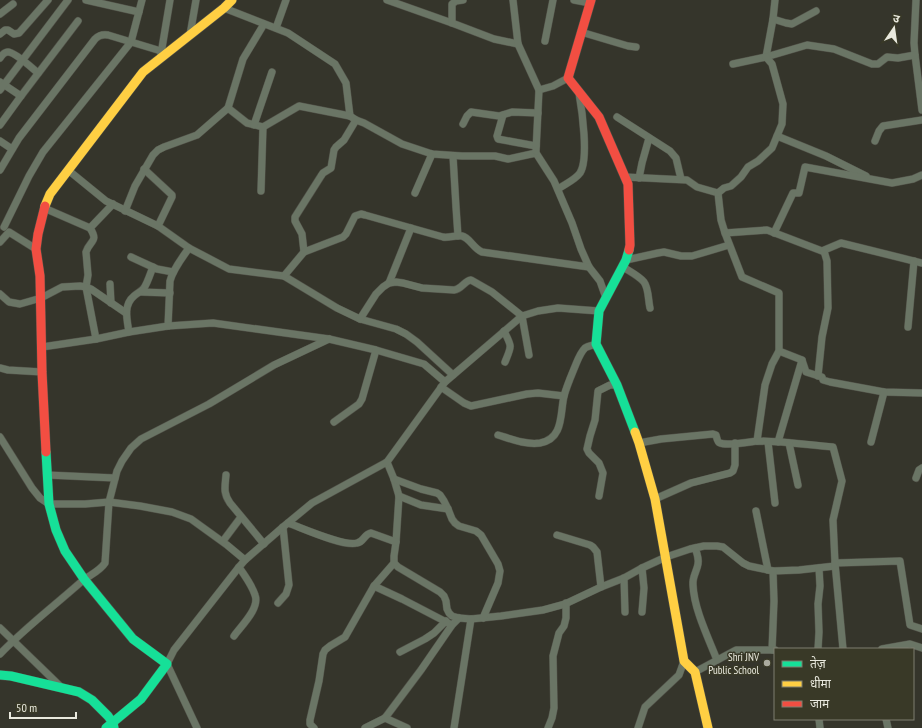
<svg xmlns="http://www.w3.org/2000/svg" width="922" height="728" font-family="'PT Sans Narrow','Noto Sans Devanagari',sans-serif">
  <rect width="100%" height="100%" fill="#35352b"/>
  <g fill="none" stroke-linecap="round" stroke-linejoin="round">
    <g stroke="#515148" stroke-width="8">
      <g id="street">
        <path d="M86 0 139 12"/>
        <path d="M387 0 452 23 494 39 518 44"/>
        <path d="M513 0 518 44 539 90 553 86 568 78"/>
        <path d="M574 0 590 3"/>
        <path d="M916 0 914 43 915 55 922 110"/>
        <path d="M224 8 288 33 335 64 346 83 350 116"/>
        <path d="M0 14 13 4"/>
        <path d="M773 19 786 23 792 24 816 11"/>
        <path d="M452 23V4L456 1 463 0"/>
        <path d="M264 24 243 59 228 108 247 123 263 127 299 106 350 116 356 120 364 123 402 144 432 154 462 156H495L508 159 536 153 554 181 572 223 581 249 589 267 600 281 606 298"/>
        <path d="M276 28 286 0"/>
        <path d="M581 32 628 46 636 47"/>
        <path d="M0 34 5 30H8L14 34 19 33 48 0"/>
        <path d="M190 35 196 0"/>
        <path d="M545 41 553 0"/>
        <path d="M161 54 170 0"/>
        <path d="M766 57 773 19 775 0"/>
        <path d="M0 58C2 55 4 52 8 52 15 52 32 68 38 73"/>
        <path d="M733 64 766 57 807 45 834 49 872 64H878L887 57 898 58 915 55"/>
        <path d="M0 82 21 96"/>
        <path d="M0 90 68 0"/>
        <path d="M503 115 497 136 498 139 536 146"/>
        <path d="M617 117 670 151 676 158 681 179"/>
        <path d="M463 124 467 116 471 112 499 116 512 112 538 113"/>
        <path d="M0 125 21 96 78 21"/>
        <path d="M254 125 272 72"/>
        <path d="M777 136 826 156 866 176"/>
        <path d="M0 141 12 149"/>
        <path d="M875 141 879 131 883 126 922 120"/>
        <path d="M536 151 539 90"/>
        <path d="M453 156 456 207 458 236"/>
        <path d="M144 169 172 195V197L158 226"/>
        <path d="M0 170 19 138 95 39C99 35 103 34 108 35L161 51"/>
        <path d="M68 170 106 201 158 226 189 248 229 269 284 276 337 308 360 319 396 329 406 334 417 342 453 375"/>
        <path d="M625 177 687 180 697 187 718 193 721 220 725 233 767 230 822 251 841 243 922 263"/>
        <path d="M639 178 642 163 649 138"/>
        <path d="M558 189C565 184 575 180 580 173 589 159 582 110 579 93"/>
        <path d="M261 191 263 127"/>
        <path d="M415 193 432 154"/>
        <path d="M718 193 724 188 731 186 741 177 748 167 758 161 772 148 782 124 783 104 772 64 766 57"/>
        <path d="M44 208 90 228C99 242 90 240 86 252L88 275 86 287 96 339"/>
        <path d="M125 211 135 186 153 155 158 150 164 147 197 135 228 108"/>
        <path d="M4 227 29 176 43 152 131 42 142 0"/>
        <path d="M90 228 113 204"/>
        <path d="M725 233 742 277 779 293V351L772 364 765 385 757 441"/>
        <path d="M774 233 793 193H799L805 167 892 183 913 179 922 175"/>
        <path d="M0 242 9 232 36 249"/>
        <path d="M304 252 302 234 295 221V217L321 176 323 173 331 168 334 150 336 147 344 140 356 120"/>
        <path d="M131 257 157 269 173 272"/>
        <path d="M626 260 658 253 664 252 681 256H692L729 245"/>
        <path d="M623 267C629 271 639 276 644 282 649 289 648 300 650 308"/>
        <path d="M284 276 304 252 343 237 346 234 355 216 361 214 365 215 443 237C449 238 456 235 462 236 470 238 473 248 482 252L589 267"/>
        <path d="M389 283 411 228"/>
        <path d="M110 284 111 303"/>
        <path d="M141 292 170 293"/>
        <path d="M0 294 9 302 20 304 41 298 62 287 80 286 86 287 91 289 126 313"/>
        <path d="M360 319 376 294 383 287 389 283 396 282 403 283 422 288 454 290C462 289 464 281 471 280L492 292 522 316 529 355"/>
        <path d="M168 326 170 281C173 269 182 258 189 248"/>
        <path d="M908 327 914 261"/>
        <path d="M504 331C512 347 512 345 505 362"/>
        <path d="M129 332C127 320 123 305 134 296 137 293 141 292 144 288 148 282 150 274 153 267"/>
        <path d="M42 347 96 339 129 332 168 326 213 323 329 339 376 350 424 364 445 382"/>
        <path d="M779 351 802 360 806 372 822 377 823 380 830 382 884 392 922 393"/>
        <path d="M0 368 8 370 42 372"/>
        <path d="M818 376 822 337 828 308 827 261 824 251"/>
        <path d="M441 387 464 403 471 406 527 394 538 393 564 396"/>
        <path d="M334 422 359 404 362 399 376 350"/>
        <path d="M498 435C511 439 526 445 540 443 564 439 560 413 564 396 567 385 572 374 576 364 578 359 581 352 585 348 588 346 593 345 596 344"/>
        <path d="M0 437 32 488 40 498 49 504H85L109 502 140 506 172 512 191 519 227 545 245 560"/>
        <path d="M768 442 775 503"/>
        <path d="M778 442 802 360"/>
        <path d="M871 442 884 392"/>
        <path d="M639 443 661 439 713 434 716 435C717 438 717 442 720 443 727 446 749 442 757 441 782 441 808 445 833 447L842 481 833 520 835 563 900 561 910 625 922 629"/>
        <path d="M789 443 798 485"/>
        <path d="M387 462 394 479 399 496 396 542 394 556V563L398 567 440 592 444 596 446 601 447 609 449 613 452 616 459 618 471 619 501 616 543 610 565 604 601 587 624 578 642 568 666 557 690 549 704 546H717L723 547 743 563 749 566 773 571 799 570 835 566"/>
        <path d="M47 475 115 478"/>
        <path d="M226 475C225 487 223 493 230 503L264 544"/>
        <path d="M916 478 919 470 922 468"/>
        <path d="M394 479 421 489 437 493 440 495 444 501 448 509 452 519 455 523 459 526 476 531 481 535 498 564 500 571 498 583 483 618"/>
        <path d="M399 496 421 505 448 509"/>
        <path d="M599 496 603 473 599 463 589 453 587 449 590 436 595 420 598 391 610 385H617"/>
        <path d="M655 499 691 483 730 473 733 471 735 465V443"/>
        <path d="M756 511 768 570"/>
        <path d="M288 523C302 528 344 547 357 543 364 542 364 534 371 533L396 542"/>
        <path d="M557 535 590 545 593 547 597 552 601 587"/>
        <path d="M223 541 241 517"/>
        <path d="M695 548C697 553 699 558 698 564 697 571 692 577 693 585 694 609 708 637 717 660"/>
        <path d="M835 563 843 649"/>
        <path d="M642 568 644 588 642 612"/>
        <path d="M624 578 625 612"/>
        <path d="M374 586 402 599 452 625"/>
        <path d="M278 603 286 594 289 585 283 527"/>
        <path d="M0 628 61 687"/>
        <path d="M234 636C242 625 260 608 255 595 252 585 244 575 239 567"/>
        <path d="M818 649 819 632 818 604 820 586 819 568"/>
        <path d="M882 649 910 644 922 648"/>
        <path d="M772 650 774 601 773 571"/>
        <path d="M400 652 425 639 434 633 446 621"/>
        <path d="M0 654C25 628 54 606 81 582 89 575 99 572 105 563L109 502 117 471 122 461 131 448 141 439 209 404 274 365 329 339"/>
        <path d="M695 672 736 650H775"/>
        <path d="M385 718 407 728"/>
        <path d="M819 719 820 728"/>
        <path d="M886 719 888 728"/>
        <path d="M197 728 167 664 174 650 239 567 245 560 283 527 312 503 387 462 445 382 522 316 538 311 558 308 599 311"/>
        <path d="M314 728 310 724V720L319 681 323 654 325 650 330 646 345 637 374 586 394 563"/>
        <path d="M365 728 385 718 421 670 452 625 459 618"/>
        <path d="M454 728 471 619"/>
        <path d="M548 728 552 718 554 708 553 656 559 633 564 626 566 618V603"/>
        <path d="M638 728 645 707 679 675 684 661"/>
      </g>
    </g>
    <g stroke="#515148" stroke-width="10">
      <g id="fast">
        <path d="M629 250 626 260 599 311 596 344 617 385 635 432"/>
        <path d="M46 452 49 504 56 530 65 551 84 579 133 639 167 664 141 699 106 728"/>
        <path d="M0 675 11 676 79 692 92 700 108 716 113 723 114 728"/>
      </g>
    </g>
    <g stroke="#515148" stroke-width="10">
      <g id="slow">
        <path d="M45 206 50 194 143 72 224 8 232 0"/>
        <path d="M635 432 639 443 655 499 684 661 695 672 708 728"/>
      </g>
    </g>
    <g stroke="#515148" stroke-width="10">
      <g id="jam">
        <path d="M591 0 568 78 599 117 628 184 630 245 629 250"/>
        <path d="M45 206 38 234 36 249 40 276 42 372 46 452"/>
      </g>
    </g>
    <use href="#street" stroke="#6a7565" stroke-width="7"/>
    <use href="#fast" stroke="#16e098" stroke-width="9"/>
    <use href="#slow" stroke="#ffcf43" stroke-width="9"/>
    <use href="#jam" stroke="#f24e42" stroke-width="9"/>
  </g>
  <circle fill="#aaaa9f" stroke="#393927" stroke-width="1.5" cx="767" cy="663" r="4"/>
  <g text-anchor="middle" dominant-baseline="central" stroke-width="3" stroke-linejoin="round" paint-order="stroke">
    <g font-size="11" fill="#e9e9de" stroke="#393927" text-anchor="end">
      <text x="759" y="657">Shri JNV<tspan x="759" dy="13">Public School</tspan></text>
    </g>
  </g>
  <rect x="774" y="648" width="140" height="72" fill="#393927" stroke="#7f7f70"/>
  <rect x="782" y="661" width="20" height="6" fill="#16e098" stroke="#7f7f70"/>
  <text x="810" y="668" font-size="12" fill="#e9e9de">तेज़</text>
  <rect x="782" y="681" width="20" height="6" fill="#ffcf43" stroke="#7f7f70"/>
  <text x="810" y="688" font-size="12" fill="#e9e9de">धीमा</text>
  <rect x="782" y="701" width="20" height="6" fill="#f24e42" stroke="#7f7f70"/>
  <text x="810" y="708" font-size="12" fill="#e9e9de">जाम</text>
  <g transform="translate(894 28) rotate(13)" stroke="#393927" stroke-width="3" paint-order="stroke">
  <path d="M0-3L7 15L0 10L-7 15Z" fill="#e9e9de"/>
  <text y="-6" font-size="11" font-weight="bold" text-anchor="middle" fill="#e9e9de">उ</text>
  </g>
  <path d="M10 712v6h66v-6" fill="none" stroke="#e9e9de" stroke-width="2"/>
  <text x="16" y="712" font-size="12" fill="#e9e9de" stroke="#393927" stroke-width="3" paint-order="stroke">50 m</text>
</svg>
